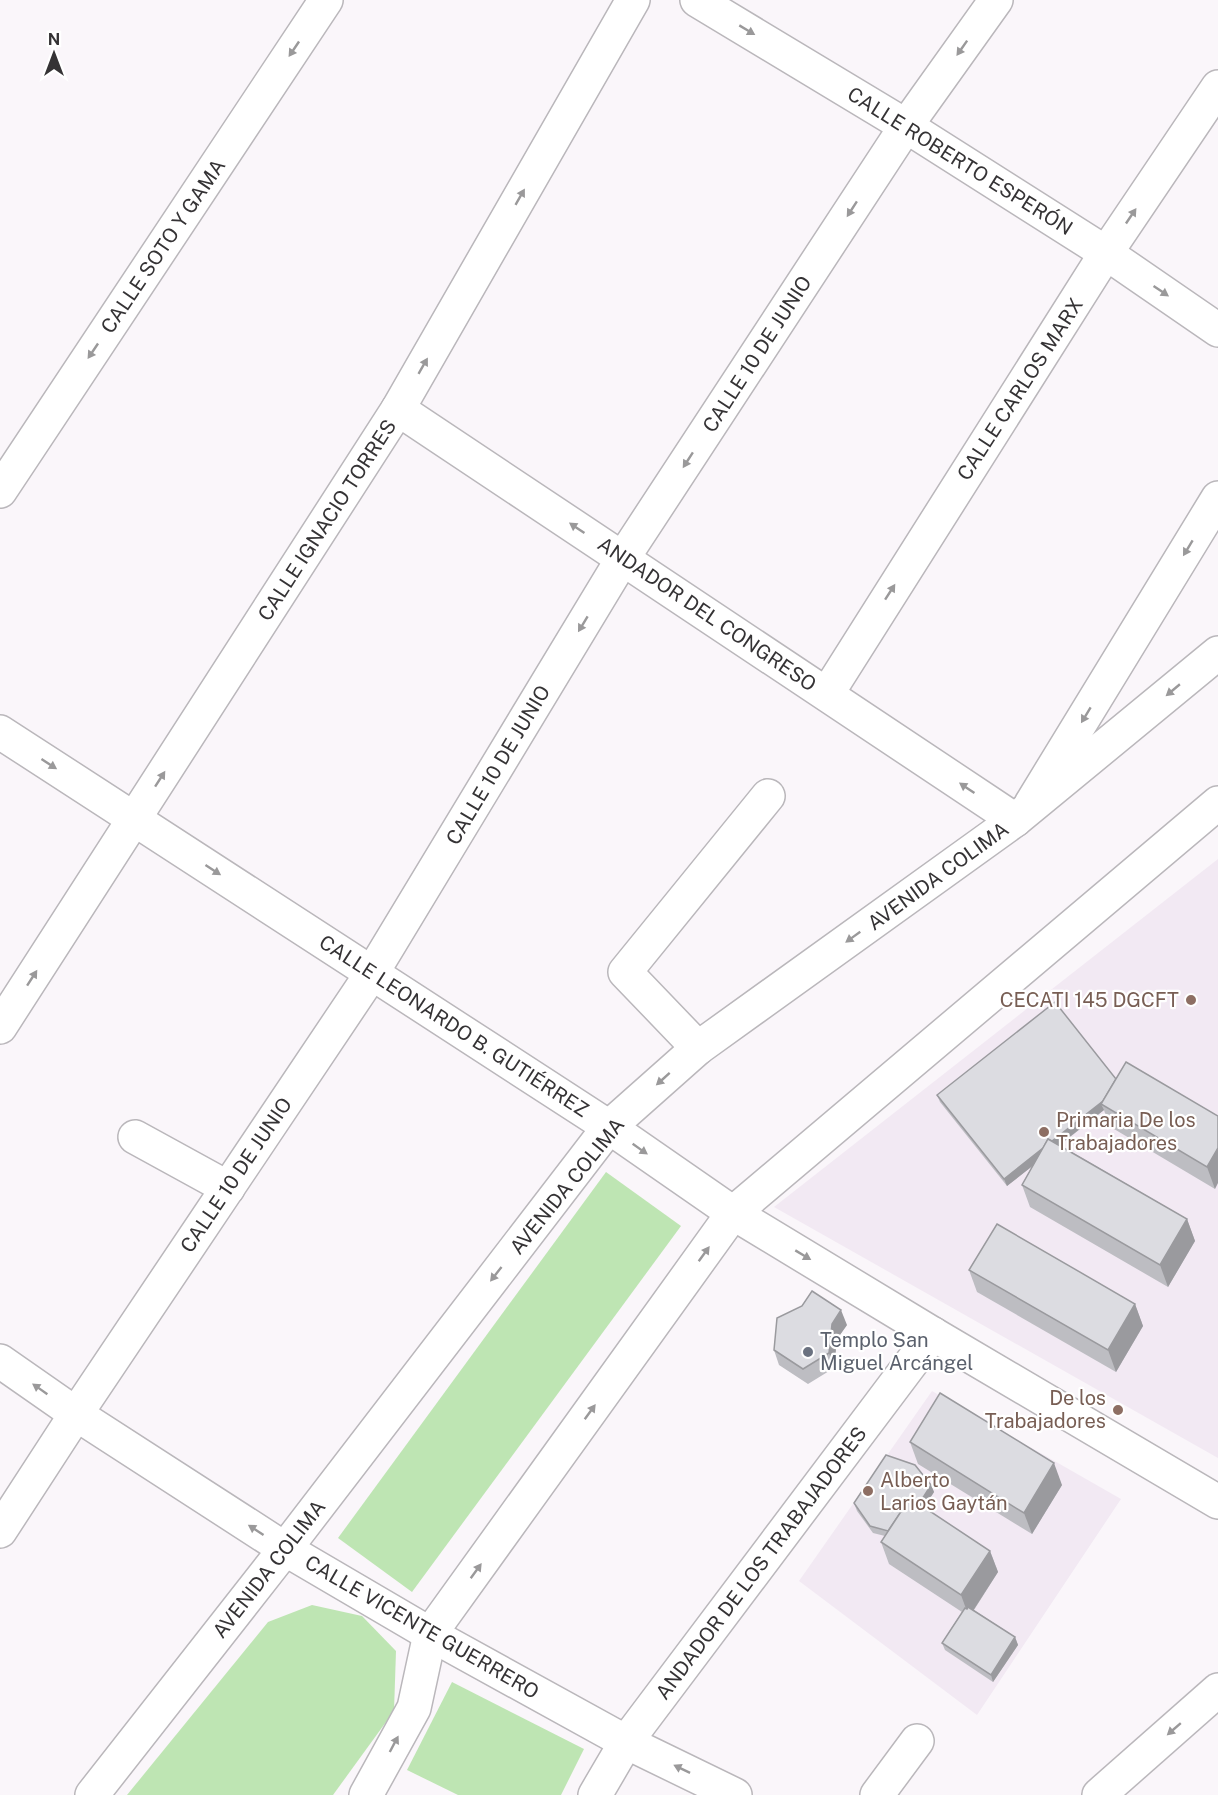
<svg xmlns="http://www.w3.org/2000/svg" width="1218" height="1795" font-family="'Public Sans',sans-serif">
  <rect width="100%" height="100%" fill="#faf6fa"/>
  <g fill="#f2e9f3">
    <path d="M1218 859V1458L774 1207Z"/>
    <path d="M932 1391 1121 1499 977 1715 799 1581Z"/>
  </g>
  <g fill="#bee5b3">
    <path d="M606 1172 681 1226 412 1592 338 1538Z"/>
    <path d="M312 1605 362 1616 396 1651 394 1711 333 1795H127L268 1622Z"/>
    <path d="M452 1682 584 1749 561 1795H458L407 1770Z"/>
  </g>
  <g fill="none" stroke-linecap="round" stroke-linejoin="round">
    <g stroke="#bab7bb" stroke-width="36">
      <g id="minor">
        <path d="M697 0 906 126 1106 253 1218 330"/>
        <path d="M398 409 1015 820"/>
        <path d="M0 491 326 0"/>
        <path d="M827 694 1106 253 1218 87"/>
        <path d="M0 732 609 1127 733 1213 933 1334 1218 1502"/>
        <path d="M1031 804 1218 498"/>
        <path d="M0 1027 398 409 633 0"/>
        <path d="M698 1048 625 972 768 796"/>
        <path d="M135 1137 228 1188"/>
        <path d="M0 1361 76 1414 285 1549 430 1634 626 1742 735 1795"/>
        <path d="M0 1531 76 1414 372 973 623 558 906 126 996 0"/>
        <path d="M595 1795 626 1742 933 1334"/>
        <path d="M877 1795 917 1741"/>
      </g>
    </g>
    <g stroke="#bab7bb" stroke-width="36">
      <g id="tertiary">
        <path d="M92 1795 285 1549 609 1127 698 1048 1015 820 1218 653"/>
        <path d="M366 1795 414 1708 430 1634 733 1213 1218 803"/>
        <path d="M1099 1795 1218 1690"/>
      </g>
    </g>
    <use href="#minor" stroke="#fff" stroke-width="33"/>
    <use href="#tertiary" stroke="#fff" stroke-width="33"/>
  </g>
  <g fill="#bdbdc2">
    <path d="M1116 1079 1218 1116 1215 1189 1109 1126 1104 1110 1060 1145 1187 1219 1195 1241 1168 1287 1030 1207 1022 1185 1032 1166 1007 1186 940 1102 937 1095Z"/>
    <path d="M969 1270 1135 1304 1143 1326 1116 1372 977 1292Z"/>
    <path d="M847 1325 837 1339 834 1368 808 1384 779 1365 774 1350Z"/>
    <path d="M910 1442 1062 1485 1032 1534 918 1464Z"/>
    <path d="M931 1485 934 1492 924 1508 990 1551 998 1572 974 1610 1015 1637 1018 1645 993 1682 945 1650 942 1643 962 1612 889 1564 881 1542 885 1536 873 1533 857 1511 854 1503Z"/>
  </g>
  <g fill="#9a9a9e">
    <path d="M1122 1086 1101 1104 1104 1110 1007 1186 1004 1179Z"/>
    <path d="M1218 1148V1183L1215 1189 1207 1167Z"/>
    <path d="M1187 1219 1195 1241 1168 1287 1160 1265Z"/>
    <path d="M1135 1304 1143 1326 1116 1372 1108 1350Z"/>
    <path d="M841 1310 847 1325 837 1339 834 1368 829 1353 832 1324Z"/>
    <path d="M1054 1463 1062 1485 1032 1534 1024 1513Z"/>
    <path d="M931 1485 934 1492 902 1541 899 1533Z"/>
    <path d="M990 1551 998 1572 969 1617 961 1595Z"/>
    <path d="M1015 1637 1018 1645 993 1682 991 1675Z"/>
  </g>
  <g fill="#dcdce1" stroke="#9a9a9e" stroke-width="1.5">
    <path d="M1055 1002 1116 1079 1103 1101 1052 1141 1048 1139 1043 1148 1004 1179 937 1095Z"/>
    <path d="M1126 1062 1218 1116V1148L1207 1167 1101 1104Z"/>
    <path d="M1048 1139 1187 1219 1160 1265 1022 1185Z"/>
    <path d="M997 1224 1135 1304 1108 1350 969 1270Z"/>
    <path d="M812 1291 841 1310 832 1324 829 1353 803 1369 774 1350 777 1318 802 1306Z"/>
    <path d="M940 1393 1054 1463 1024 1513 910 1442Z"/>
    <path d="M886 1455 915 1465 931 1485 919 1504 910 1498 888 1531 870 1526 854 1503Z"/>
    <path d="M910 1498 990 1551 961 1595 881 1542Z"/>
    <path d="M968 1607 1015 1637 991 1675 942 1643 965 1608 967 1609Z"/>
  </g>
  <defs><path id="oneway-solid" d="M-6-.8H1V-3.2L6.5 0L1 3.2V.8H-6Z" transform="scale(1.5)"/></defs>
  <g fill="#9a999a">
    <use href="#oneway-solid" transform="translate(747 30) rotate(31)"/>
    <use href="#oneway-solid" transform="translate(962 48) rotate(125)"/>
    <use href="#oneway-solid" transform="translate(294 49) rotate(124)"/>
    <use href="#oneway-solid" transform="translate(520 197) rotate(-60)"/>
    <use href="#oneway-solid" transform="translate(852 209) rotate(123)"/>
    <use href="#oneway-solid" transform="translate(1131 216) rotate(-56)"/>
    <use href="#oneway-solid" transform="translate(1161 291) rotate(34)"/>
    <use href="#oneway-solid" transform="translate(93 351) rotate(124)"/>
    <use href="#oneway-solid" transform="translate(423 366) rotate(-60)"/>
    <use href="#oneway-solid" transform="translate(688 460) rotate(123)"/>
    <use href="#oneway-solid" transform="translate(577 528) rotate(-146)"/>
    <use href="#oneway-solid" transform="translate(1188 548) rotate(121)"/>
    <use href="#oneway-solid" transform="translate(890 592) rotate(-57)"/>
    <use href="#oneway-solid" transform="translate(583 624) rotate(121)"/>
    <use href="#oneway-solid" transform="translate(1173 690) rotate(140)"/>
    <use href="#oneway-solid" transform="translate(1086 715) rotate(121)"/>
    <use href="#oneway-solid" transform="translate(49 764) rotate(33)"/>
    <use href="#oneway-solid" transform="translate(160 779) rotate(-57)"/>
    <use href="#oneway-solid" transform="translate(967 788) rotate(-146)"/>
    <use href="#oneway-solid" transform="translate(213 870) rotate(33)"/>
    <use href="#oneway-solid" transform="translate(853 937) rotate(144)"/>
    <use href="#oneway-solid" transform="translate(32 978) rotate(-57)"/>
    <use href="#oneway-solid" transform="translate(663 1079) rotate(138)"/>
    <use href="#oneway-solid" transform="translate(640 1149) rotate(35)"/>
    <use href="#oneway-solid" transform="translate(704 1254) rotate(-54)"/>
    <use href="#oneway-solid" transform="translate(803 1255) rotate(31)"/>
    <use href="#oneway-solid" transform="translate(496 1274) rotate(128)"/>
    <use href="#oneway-solid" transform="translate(40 1389) rotate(-145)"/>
    <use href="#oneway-solid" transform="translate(590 1412) rotate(-54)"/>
    <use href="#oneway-solid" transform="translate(256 1530) rotate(-147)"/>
    <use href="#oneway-solid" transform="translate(476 1571) rotate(-54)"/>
    <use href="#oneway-solid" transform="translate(1174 1729) rotate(139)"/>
    <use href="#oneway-solid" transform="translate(394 1744) rotate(-62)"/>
    <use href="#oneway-solid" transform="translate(682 1769) rotate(-154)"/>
  </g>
  <g fill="#8d6e63" stroke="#fff" stroke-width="2">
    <circle cx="1191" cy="1000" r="6"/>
    <circle cx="1044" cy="1132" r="6"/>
    <circle cx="1118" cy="1410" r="6"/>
    <circle cx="868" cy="1491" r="6"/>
  </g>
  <circle fill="#6b7280" stroke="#fff" stroke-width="2" cx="808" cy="1352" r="6"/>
  <g text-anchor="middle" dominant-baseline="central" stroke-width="4.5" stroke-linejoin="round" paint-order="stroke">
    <g font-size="20" fill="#353335" stroke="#fff">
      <text transform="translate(960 161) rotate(32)">CALLE ROBERTO ESPERÓN</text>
      <text transform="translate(163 246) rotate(-56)">CALLE SOTO Y GAMA</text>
      <text transform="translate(757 354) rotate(-57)">CALLE 10 DE JUNIO</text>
      <text transform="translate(1020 389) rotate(-57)">CALLE CARLOS MARX</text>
      <text transform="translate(327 520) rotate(-57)">CALLE IGNACIO TORRES</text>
      <text transform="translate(707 614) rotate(34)">ANDADOR DEL CONGRESO</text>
      <text transform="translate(498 765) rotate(-59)">CALLE 10 DE JUNIO</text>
      <text transform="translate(938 876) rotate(-36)">AVENIDA COLIMA</text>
      <text transform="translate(454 1026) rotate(33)">CALLE LEONARDO B. GUTIÉRREZ</text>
      <text transform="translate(236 1175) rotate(-56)">CALLE 10 DE JUNIO</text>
      <text transform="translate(567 1186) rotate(-51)">AVENIDA COLIMA</text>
      <text transform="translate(761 1563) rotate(-53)">ANDADOR DE LOS TRABAJADORES</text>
      <text transform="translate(269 1569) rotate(-52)">AVENIDA COLIMA</text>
      <text transform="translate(422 1627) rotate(30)">CALLE VICENTE GUERRERO</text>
    </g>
    <g font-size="20" fill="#785e54" stroke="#fff" text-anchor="end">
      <text x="1179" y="1000">CECATI 145 DGCFT</text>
      <text x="1056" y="1120" text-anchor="start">Primaria De los<tspan x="1056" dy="23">Trabajadores</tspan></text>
      <text x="1106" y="1398">De los<tspan x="1106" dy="23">Trabajadores</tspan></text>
      <text x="880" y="1480" text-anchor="start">Alberto<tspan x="880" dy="23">Larios Gaytán</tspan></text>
    </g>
    <g font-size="20" fill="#5b616d" stroke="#fff" text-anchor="start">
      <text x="820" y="1340">Templo San<tspan x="820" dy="23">Miguel Arcángel</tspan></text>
    </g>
  </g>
  <g transform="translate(54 54)" stroke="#ffffff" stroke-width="4.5" paint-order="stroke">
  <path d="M0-4.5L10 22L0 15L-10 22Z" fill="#353335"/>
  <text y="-9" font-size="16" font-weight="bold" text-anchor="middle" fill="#353335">N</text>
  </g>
</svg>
